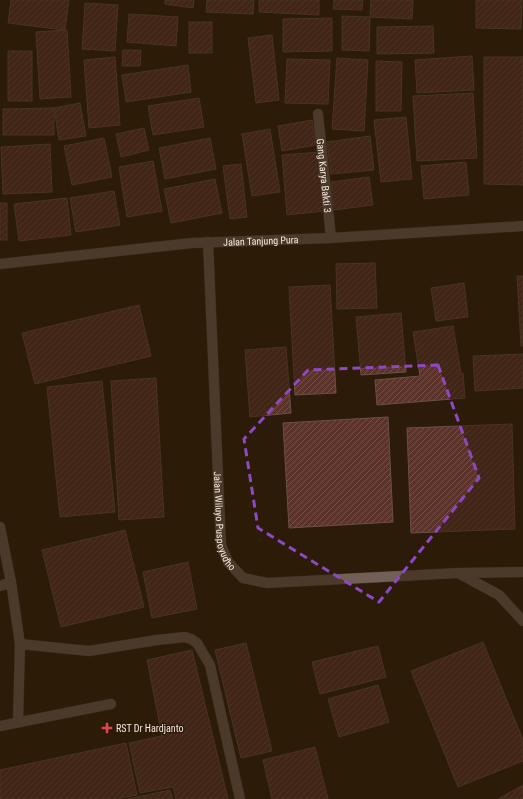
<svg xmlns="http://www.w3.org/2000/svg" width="523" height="799" font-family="'Roboto Condensed',sans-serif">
  <defs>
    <pattern id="building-hatch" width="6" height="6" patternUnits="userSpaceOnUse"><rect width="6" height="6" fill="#5c332b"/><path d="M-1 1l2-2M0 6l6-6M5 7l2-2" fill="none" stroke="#745149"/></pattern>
  </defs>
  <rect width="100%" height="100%" fill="#2c1b08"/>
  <g fill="url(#building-hatch)" stroke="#6b4f48">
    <path d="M11 0H69L65 30 8 23Z"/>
    <path d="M165 0H194L193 8 165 4Z"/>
    <path d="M207 0H254L253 14 206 12Z"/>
    <path d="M259 0H319V15L259 12Z"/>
    <path d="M334 0H363L362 10 333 9Z"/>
    <path d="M371 0H413L412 19 370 17Z"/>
    <path d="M476 0H522L521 29 476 28Z"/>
    <path d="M85 3 118 5 115 51 82 49Z"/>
    <path d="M129 14 178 17 176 46 127 42Z"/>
    <path d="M342 16 370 17 369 51 342 50Z"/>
    <path d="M332 18V51L283 52V19Z"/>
    <rect x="189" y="22" width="23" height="31"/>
    <path d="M433 26 434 53 377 54V27Z"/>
    <path d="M67 30 71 97 40 99 36 32Z"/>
    <path d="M272 35 279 100 256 103 248 38Z"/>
    <path d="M123 50H141L140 66H122Z"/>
    <rect x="8" y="51" width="24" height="50"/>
    <path d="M472 56 474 90 417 93 415 60Z"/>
    <path d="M115 57 120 125 89 128 84 60Z"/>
    <path d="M484 57H523V185L484 184Z"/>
    <path d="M337 58 368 60 364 131 332 129Z"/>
    <path d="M287 59 330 60 328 104 285 103Z"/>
    <path d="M376 61 402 62 401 111H376Z"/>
    <path d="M188 65 191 92 126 102 122 75Z"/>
    <path d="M473 93 477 158 417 161 413 96Z"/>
    <path d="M199 98 204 127 153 135 148 106Z"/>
    <path d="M80 103 86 136 59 140 54 108Z"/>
    <path d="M54 108V135H3V109Z"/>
    <path d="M406 117 412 179 381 182 374 120Z"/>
    <path d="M312 120 316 145 282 151 278 126Z"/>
    <path d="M144 128 149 150 121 157 116 134Z"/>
    <path d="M270 129 280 192 252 196 242 134Z"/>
    <path d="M370 136 374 170 331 174 327 142Z"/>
    <path d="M104 138 112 177 72 185 64 146Z"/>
    <path d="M210 138 216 169 165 179 159 148Z"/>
    <path d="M50 144 52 192 3 194 1 147Z"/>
    <path d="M320 152 325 211 287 215 282 155Z"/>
    <path d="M153 161 162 211 127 217 119 167Z"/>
    <path d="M466 162 469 195 424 199 421 166Z"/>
    <path d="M241 164 247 217 230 219 223 166Z"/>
    <path d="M369 177 373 205 334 210 331 182Z"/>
    <path d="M215 179 222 213 171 223 164 189Z"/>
    <path d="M114 191 120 225 76 232 70 198Z"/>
    <path d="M67 198 71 235 19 241 14 204Z"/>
    <rect x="0" y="203" width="7" height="37"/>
    <path d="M375 263 377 308 337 309 336 264Z"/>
    <path d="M517 276H523V346H521Z"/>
    <path d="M464 283 468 317 436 321 431 288Z"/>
    <path d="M330 285 336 393 295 395 289 287Z"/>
    <path d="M139 305 151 356 35 384 22 333Z"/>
    <path d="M401 313 406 372 361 375 356 317Z"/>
    <path d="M453 326 461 373H463L465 398 377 405 375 380 420 376 413 332Z"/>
    <path d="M286 347 291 413 250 417 245 350Z"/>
    <path d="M523 354V388L475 391 473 356Z"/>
    <path d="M156 378 164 517 119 520 111 381Z"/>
    <path d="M102 381 115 512 60 517 47 387Z"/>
    <path d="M388 417 393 522 289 528 283 423Z"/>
    <path d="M512 424 515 529 411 533 407 428Z"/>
    <path d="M125 530 144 607 61 627 42 550Z"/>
    <path d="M188 562 197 609 152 618 143 572Z"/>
    <path d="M483 642 523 740V761L458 787 411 671Z"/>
    <path d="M246 643 272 751 241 758 215 650Z"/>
    <path d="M378 646 386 677 320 694 312 662Z"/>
    <path d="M192 650 228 799H176L173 787 140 793 129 743 162 736 147 660Z"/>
    <path d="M378 685 389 722 339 737 328 699Z"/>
    <path d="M126 743 137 795 117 799H0V770Z"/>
    <path d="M315 747 328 799H272L263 760Z"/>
    <path d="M523 785V799H498Z"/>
    <path d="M170 790 173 799H128Z"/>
  </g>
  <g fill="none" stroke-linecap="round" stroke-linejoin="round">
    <g stroke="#483826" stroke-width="11">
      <g id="service">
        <path id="s1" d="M318 114 331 238"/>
        <path d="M0 586 11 582"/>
        <path d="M18 722 20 644 89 651 157 640 185 637 191 639 197 643 210 665 240 799"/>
        <path d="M0 726 111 704"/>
      </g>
    </g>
    <g stroke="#483826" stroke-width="11">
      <g id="minor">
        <path id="s2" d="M208 242 221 545 228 562 243 578 267 583 458 573 523 572"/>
        <path d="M0 527 11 582 20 644"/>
        <path d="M460 574 499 595 523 621"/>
      </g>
    </g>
    <g stroke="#483826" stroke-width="11">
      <g id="tertiary">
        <path id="s3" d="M0 264 192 243 331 238 523 226"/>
      </g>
    </g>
    <use href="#service" stroke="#726056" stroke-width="10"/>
    <use href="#minor" stroke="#726056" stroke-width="10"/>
    <use href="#tertiary" stroke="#726056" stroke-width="10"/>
  </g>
  <path d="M0 0H523V799H0ZM438 365 479 478 379 602 258 528 244 439 308 370Z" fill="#2c1b08" fill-opacity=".55" fill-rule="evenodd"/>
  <path fill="none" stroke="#8d48c3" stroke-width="3" stroke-dasharray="8 5" stroke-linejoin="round" d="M438 365 479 478 379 602 258 528 244 439 308 370Z"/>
  <path fill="#e0444e" stroke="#2c1b08" stroke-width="1.5" d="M105 722h4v4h4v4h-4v4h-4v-4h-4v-4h4z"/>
  <g text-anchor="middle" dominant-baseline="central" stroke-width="3" stroke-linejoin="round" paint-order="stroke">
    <g font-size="10" fill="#f3e7dc" stroke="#2c1b08">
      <text stroke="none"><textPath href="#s1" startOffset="62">Gang Karya Bakti 3</textPath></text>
      <text stroke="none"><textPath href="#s3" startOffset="262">Jalan Tanjung Pura</textPath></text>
      <text stroke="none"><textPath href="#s2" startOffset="280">Jalan Wiluyo Puspoyudho</textPath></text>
    </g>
    <g font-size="10" fill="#f3e7dc" stroke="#2c1b08" text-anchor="start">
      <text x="116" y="728">RST Dr Hardjanto</text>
    </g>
  </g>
</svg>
